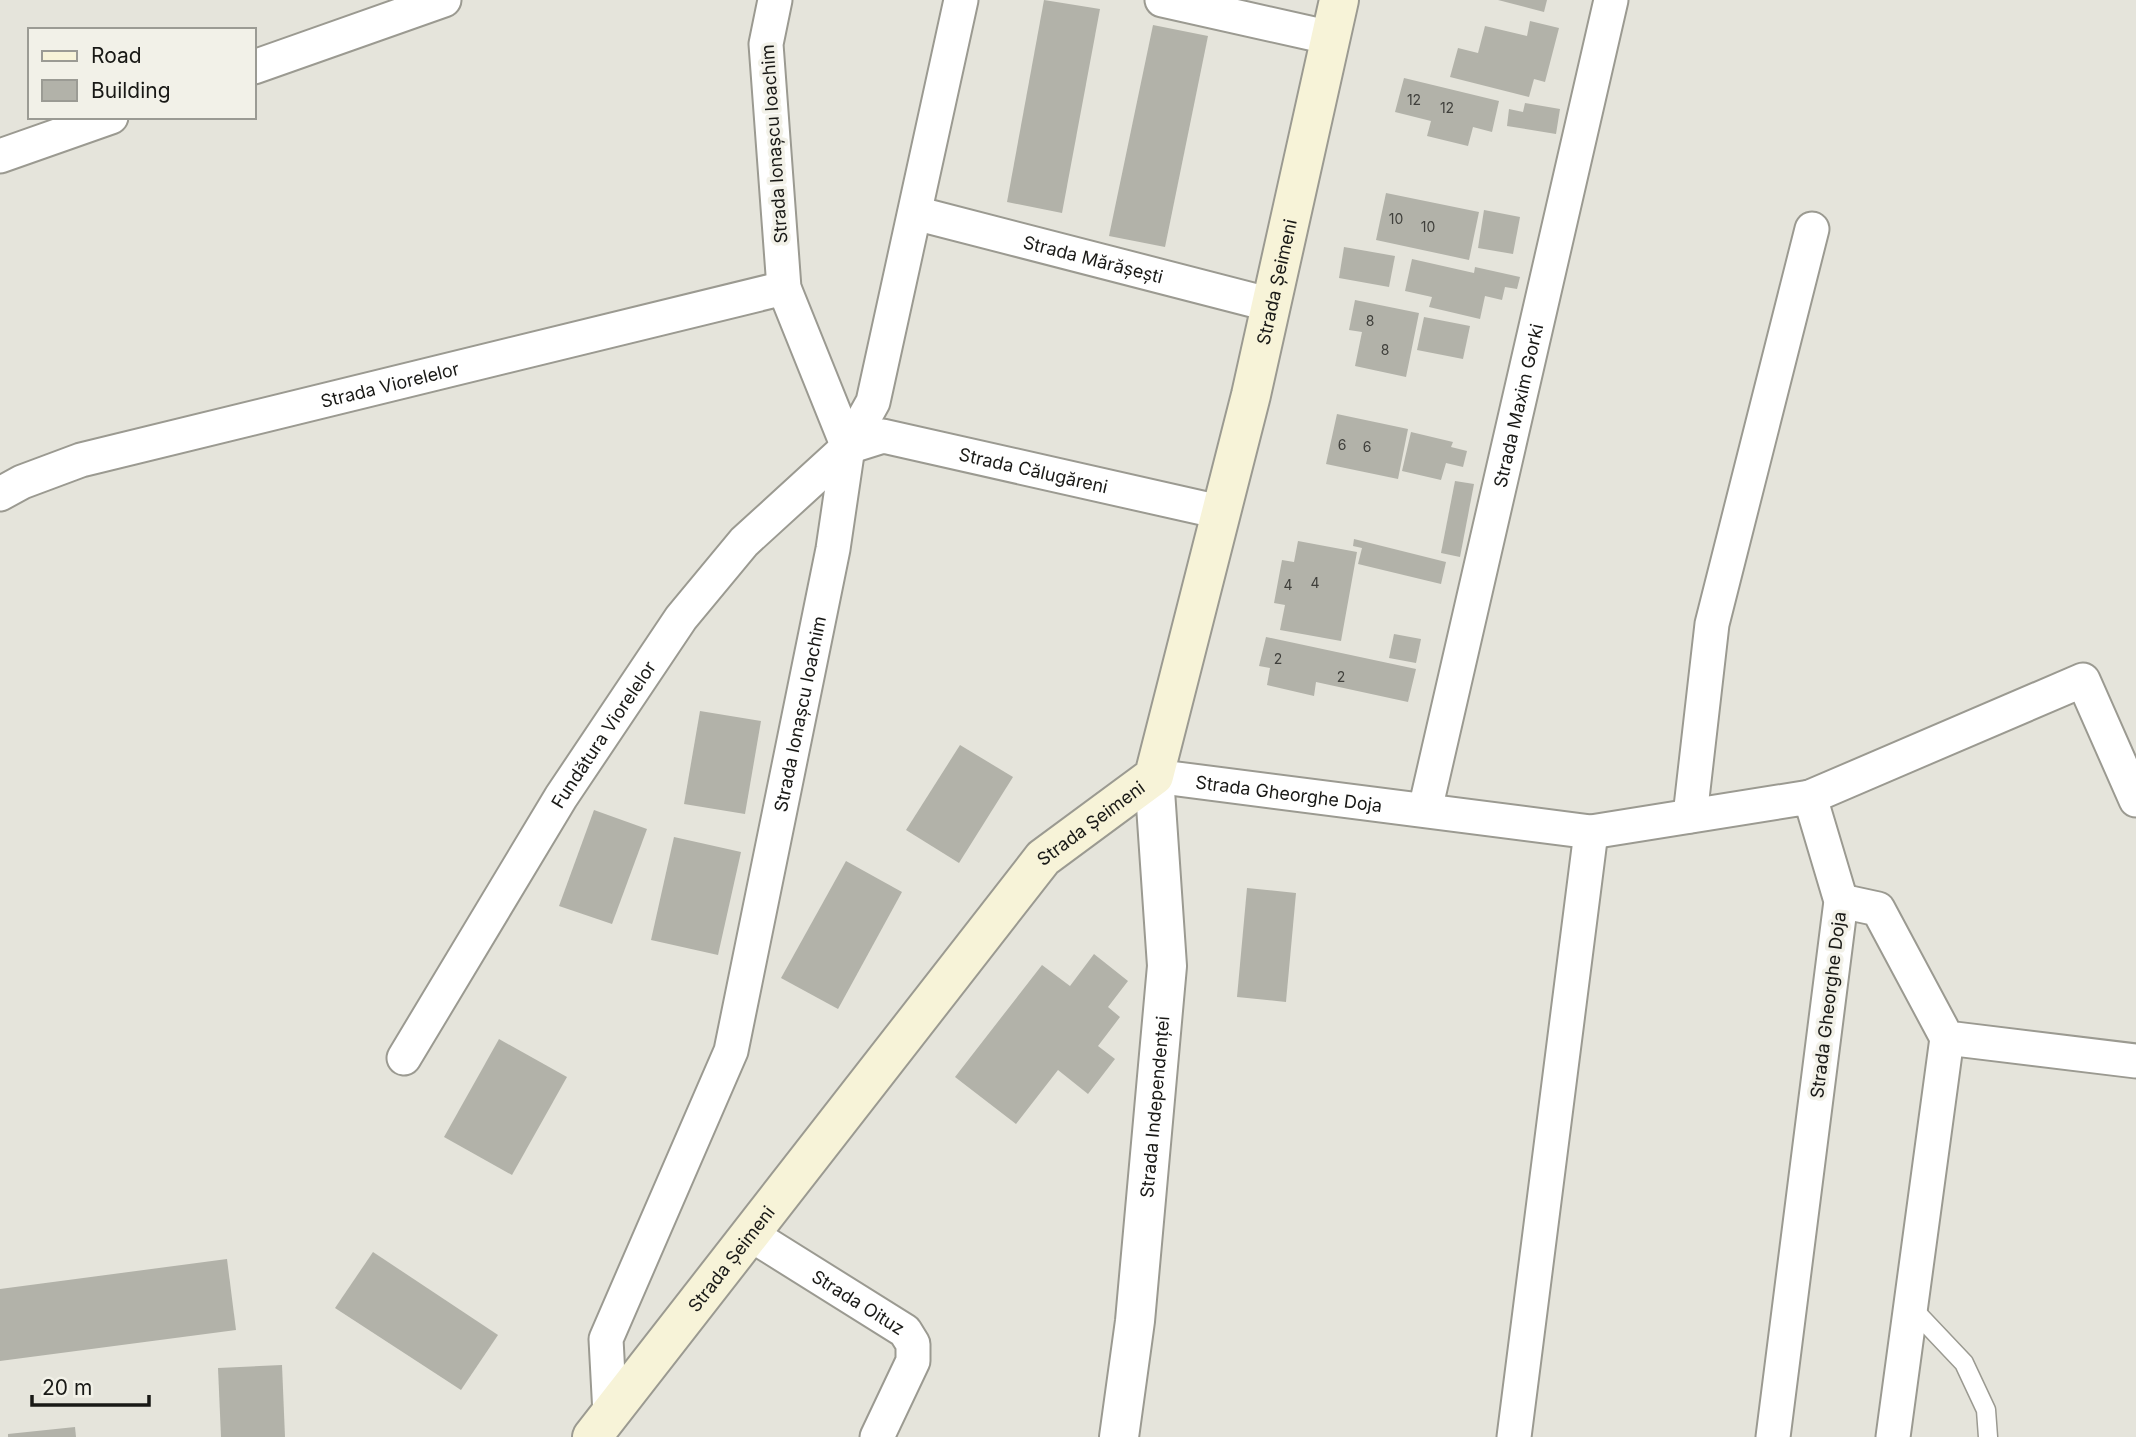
<svg xmlns="http://www.w3.org/2000/svg" width="2136" height="1437" font-family="Inter,sans-serif">
  <rect width="100%" height="100%" fill="#e5e4db"/>
  <g fill="#b2b2a9">
    <path d="M1044 0 1100 9 1062 213 1007 202Z"/>
    <path d="M1498 0H1547L1544 12Z"/>
    <path d="M1530 21 1559 28 1545 82 1534 79 1529 97 1450 77 1458 48 1478 53 1485 26 1527 36Z"/>
    <path d="M1153 25 1208 36 1165 247 1109 236Z"/>
    <path d="M1404 78 1499 101 1492 132 1473 127 1468 146 1427 136 1431 121 1395 112Z"/>
    <path d="M1525 103 1560 109 1556 134 1507 126 1509 109 1523 112Z"/>
    <path d="M1386 193 1479 212 1469 260 1376 240Z"/>
    <path d="M1484 210 1520 217 1513 254 1478 248Z"/>
    <path d="M1344 247 1395 256 1389 287 1339 278Z"/>
    <path d="M1412 259 1474 273 1475 267 1520 277 1517 289 1505 287 1502 300 1485 296 1480 319 1429 307 1432 297 1405 291Z"/>
    <path d="M1355 300 1419 313 1406 377 1355 366 1362 332 1349 330Z"/>
    <path d="M1424 317 1470 326 1463 359 1417 350Z"/>
    <path d="M1337 414 1408 429 1398 479 1326 464Z"/>
    <path d="M1411 432 1453 442 1451 447 1467 451 1463 467 1446 463 1441 480 1402 471Z"/>
    <path d="M1455 481 1474 484 1460 557 1441 553Z"/>
    <path d="M1354 539 1446 562 1441 584 1358 564 1362 548 1353 546Z"/>
    <path d="M1298 541 1357 552 1341 641 1280 630 1285 605 1274 603 1282 560 1294 562Z"/>
    <path d="M1394 634 1421 639 1416 663 1389 658Z"/>
    <path d="M1266 637 1416 669 1408 702 1316 682 1314 696 1267 685 1270 668 1259 666Z"/>
    <path d="M700 711 761 721 745 814 684 804Z"/>
    <path d="M960 745 1013 777 959 863 906 830Z"/>
    <path d="M594 810 647 829 612 924 559 906Z"/>
    <path d="M674 837 741 852 718 955 651 940Z"/>
    <path d="M846 861 902 892 838 1009 781 978Z"/>
    <path d="M1247 888 1296 893 1286 1002 1237 997Z"/>
    <path d="M1094 954 1128 981 1108 1007 1120 1017 1098 1046 1115 1059 1088 1094 1058 1070 1016 1124 955 1077 1042 965 1070 986Z"/>
    <path d="M499 1039 567 1077 512 1175 444 1137Z"/>
    <path d="M373 1252 498 1335 461 1390 335 1308Z"/>
    <path d="M227 1259 236 1330 0 1361V1289Z"/>
    <path d="M282 1365 285 1437H221L218 1368Z"/>
    <path d="M75 1427 76 1437H8V1434Z"/>
  </g>
  <g fill="none" stroke-linecap="round" stroke-linejoin="round">
    <g stroke="#9b9a91" stroke-width="21">
      <path id="service" d="M1911 1307 1964 1363 1986 1410 1988 1437"/>
    </g>
    <g stroke="#9b9a91" stroke-width="37">
      <g id="minor">
        <path d="M1162 0 1332 38"/>
        <path d="M254 67 444 0"/>
        <path d="M0 156 111 117"/>
        <path id="s1" d="M915 213 1272 305"/>
        <path id="s2" d="M848 447 883 436 1220 512"/>
        <path id="s3" d="M0 494 22 482 81 460 784 288"/>
        <path id="s4" d="M1154 776 1591 832 1810 797 1841 901 1773 1437"/>
        <path d="M1810 797 2083 680 2136 800"/>
        <path id="s5" d="M1425 810 1611 0"/>
        <path d="M1690 816 1712 624 1812 229"/>
        <path d="M1841 901 1878 909 1947 1038 2136 1061"/>
        <path id="s6" d="M404 1058 561 797 681 618 744 542 848 447 873 402 961 0"/>
        <path id="s7" d="M750 1234 905 1331 913 1344V1361L877 1437"/>
        <path id="s8" d="M610 1414 606 1339 731 1051 833 549 848 447 784 288 766 44 775 0"/>
        <path d="M1514 1437 1591 832"/>
        <path d="M1893 1437 1947 1038"/>
      </g>
    </g>
    <g stroke="#9b9a91" stroke-width="42">
      <g id="tertiary">
        <path id="s9" d="M1119 1437 1135 1321 1167 966 1154 776"/>
      </g>
    </g>
    <g stroke="#9b9a91" stroke-width="42">
      <g id="secondary">
        <path id="s10" d="M592 1437 1043 858 1154 776 1251 395 1339 0"/>
      </g>
    </g>
    <use href="#service" stroke="#fff" stroke-width="18"/>
    <use href="#minor" stroke="#fff" stroke-width="33"/>
    <use href="#tertiary" stroke="#fff" stroke-width="38"/>
    <use href="#secondary" stroke="#f7f3d8" stroke-width="38"/>
  </g>
  <g text-anchor="middle" dominant-baseline="central" stroke-width="7" stroke-linejoin="round" paint-order="stroke">
    <g font-size="14" fill="#3f3f3b">
      <text x="1414" y="99">12</text>
      <text x="1447" y="107">12</text>
      <text x="1396" y="218">10</text>
      <text x="1428" y="226">10</text>
      <text x="1370" y="320">8</text>
      <text x="1385" y="349">8</text>
      <text x="1342" y="444">6</text>
      <text x="1367" y="446">6</text>
      <text x="1315" y="582">4</text>
      <text x="1288" y="584">4</text>
      <text x="1278" y="658">2</text>
      <text x="1341" y="676">2</text>
    </g>
    <g font-size="18" fill="#191916" stroke="#f2f1e8">
      <text transform="translate(774 144) rotate(-94)">Strada Ionașcu Ioachim</text>
      <text stroke="none"><textPath href="#s1" startOffset="184">Strada Mărășești</textPath></text>
      <text stroke="none"><textPath href="#s10" startOffset="1381">Strada Șeimeni</textPath></text>
      <text stroke="none"><textPath href="#s3" startOffset="406">Strada Viorelelor</textPath></text>
      <text stroke="none"><textPath href="#s5" startOffset="415">Strada Maxim Gorki</textPath></text>
      <text stroke="none"><textPath href="#s2" startOffset="191">Strada Călugăreni</textPath></text>
      <text stroke="none"><textPath href="#s8" startOffset="733">Strada Ionașcu Ioachim</textPath></text>
      <text stroke="none"><textPath href="#s6" startOffset="380">Fundătura Viorelelor</textPath></text>
      <text stroke="none"><textPath href="#s4" startOffset="136">Strada Gheorghe Doja</textPath></text>
      <text stroke="none"><textPath href="#s10" startOffset="793">Strada Șeimeni</textPath></text>
      <text transform="translate(1828 1005) rotate(-83)">Strada Gheorghe Doja</text>
      <text stroke="none"><textPath href="#s9" startOffset="332">Strada Independenței</textPath></text>
      <text stroke="none"><textPath href="#s10" startOffset="226">Strada Șeimeni</textPath></text>
      <text stroke="none"><textPath href="#s7" startOffset="128">Strada Oituz</textPath></text>
    </g>
  </g>
  <rect x="28" y="28" width="228" height="91" fill="#f2f1e8" stroke="#9b9b94" stroke-width="2"/>
  <rect x="42" y="51" width="35" height="10" fill="#f7f3d8" stroke="#9b9b94" stroke-width="2"/>
  <text x="91" y="63" font-size="21" fill="#191916">Road</text>
  <rect x="42" y="80" width="35" height="21" fill="#b2b2a9" stroke="#9b9b94" stroke-width="2"/>
  <text x="91" y="98" font-size="21" fill="#191916">Building</text>
  <path d="M32 1395v10h117v-10" fill="none" stroke="#191916" stroke-width="3.5"/>
  <text x="42" y="1395" font-size="21" fill="#191916" stroke="#f2f1e8" stroke-width="5" paint-order="stroke">20 m</text>
</svg>
